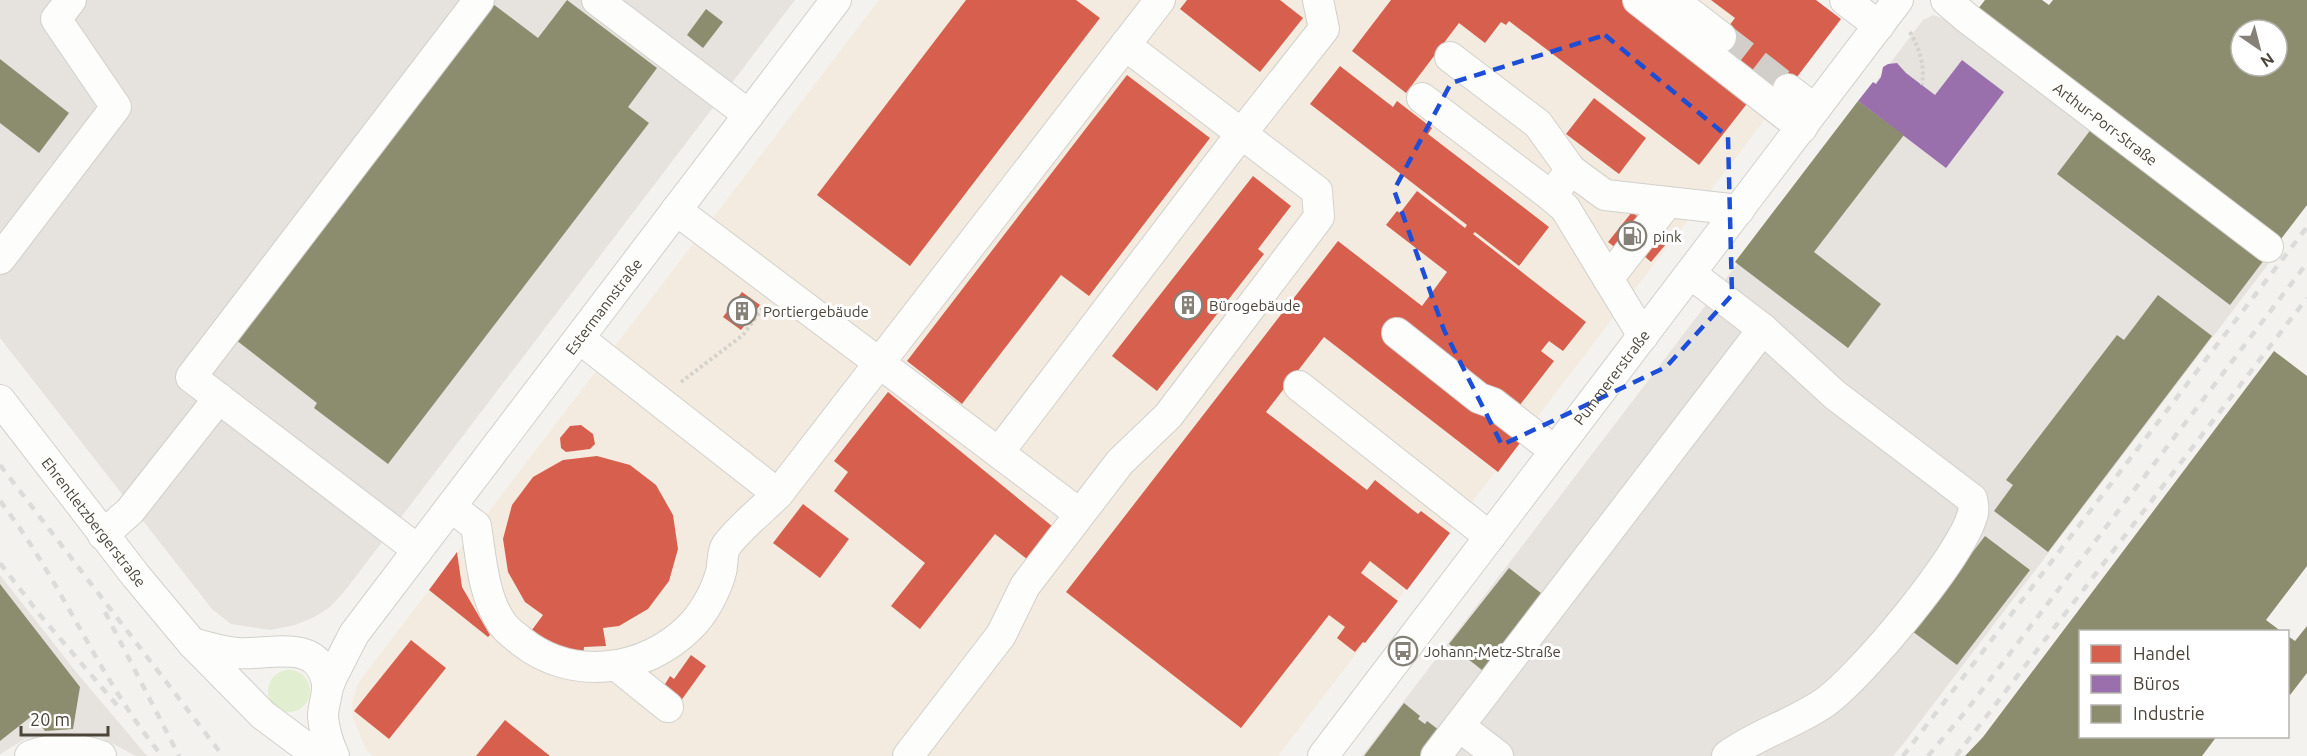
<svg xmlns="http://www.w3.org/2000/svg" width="2307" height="756" font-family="Ubuntu,sans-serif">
  <rect width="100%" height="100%" fill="#f4f2ee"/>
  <path fill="#f3ebdf" d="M879 0H1815L1841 20 1278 756H373L366 750 353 718 352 702 358 683Z"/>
  <g fill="#e6e2de">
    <path d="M0 0H795L344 592 330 607 314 617 295 625 270 630 231 624 212 609 0 338Z"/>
    <path d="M1933 15 1950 21 2269 263 1903 744 1893 756H1362L1923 20Z"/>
    <path d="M0 575 77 673 147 756H136L100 737 76 733 47 735 25 739 0 754Z"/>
  </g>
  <circle fill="#e1eecf" cx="289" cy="691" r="21"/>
  <g fill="#d6604d">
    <path d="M966 0H1076L1100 18 910 266 817 195Z"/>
    <path d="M1187 0H1280L1303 18 1260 72 1180 9Z"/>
    <path d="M1391 0H1627L1753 96 1699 165 1509 21 1506 25 1501 22 1485 43 1459 23 1406 93 1352 51Z"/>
    <path d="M1711 0H1816L1841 19 1781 98 1713 47 1735 18Z"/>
    <path d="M1340 66 1393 107 1397 101 1432 128 1428 134 1549 227 1519 266 1475 232 1473 234 1586 322 1563 351 1549 341 1541 351 1554 361 1516 410 1523 439 1498 472 1324 337 1266 412 1367 490 1375 480 1418 514 1421 511 1450 533 1407 590 1370 561 1361 573 1398 601 1365 643 1363 642 1355 652 1337 638 1345 627 1329 615 1241 728 1066 592 1338 241 1422 306 1447 272 1386 225 1397 211 1400 213 1417 191 1465 228 1467 225 1310 104Z"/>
    <path d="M1127 75 1210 138 1089 296 1061 275 962 404 907 361Z"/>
    <path d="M1594 98 1646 138 1619 174 1566 134Z"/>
    <path d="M1253 176 1291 206 1258 249 1264 254 1157 391 1112 356Z"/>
    <path d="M1632 212 1655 230 1632 260 1608 242Z"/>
    <path d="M1658 238 1666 244 1651 262 1643 255Z"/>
    <path d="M742 292 760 305 741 330 723 317Z"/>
    <path d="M888 392 1058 531 1032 563 995 534 920 629 891 606 925 563 834 491 848 472 834 461Z"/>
    <path d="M581 425 593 434 595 444 590 449 566 452 561 448 560 438 570 426Z"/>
    <path d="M597 456 630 465 656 485 673 515 678 549 669 581 648 609 619 626 603 628 606 646 584 647 583 657 529 634 543 615 525 602 508 572 503 539 512 505 533 477 563 460Z"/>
    <path d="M803 504 849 539 820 578 773 543Z"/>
    <path d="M457 552 462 587 490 635 488 637 429 590Z"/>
    <path d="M411 640 446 668 389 739 354 711Z"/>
    <path d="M691 655 706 666 680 702 662 689 670 676 674 679Z"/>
    <path d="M505 720 550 756H476Z"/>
  </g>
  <path fill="#9970ab" d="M1962 60 2004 92 1946 168 1858 101 1873 82 1876 84 1881 77 1883 67 1888 64 1897 63 1906 73 1935 95Z"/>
  <g fill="#8c8c6e" fill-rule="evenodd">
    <path d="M567 0 657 68 628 107 649 123 388 464 314 408 317 403 236 340 493 4 538 38Z"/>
    <path d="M1985 0H2042L2049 5 2053 0H2307V205L2281 239 1978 9ZM2241 30H2277V66H2241Z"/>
    <path d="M706 9 723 22 703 48 687 35Z"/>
    <path d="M0 59 69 113 39 153 0 123Z"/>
    <path d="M1858 101 1904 135 1814 252 1881 304 1848 348 1735 262Z"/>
    <path d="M2092 128 2264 260 2230 305 2057 174Z"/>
    <path d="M2158 295 2212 336 2048 552 1994 511 2013 485 2006 480 2117 335 2124 340Z"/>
    <path d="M2274 351 2307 376V566L2266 620 2282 632H2080V736H2217L2202 756H1965L1983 737Z"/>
    <path d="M1985 536 2030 570 1957 665 1912 631Z"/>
    <path d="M1509 568 1546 597 1487 674 1449 644Z"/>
    <path d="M0 584 80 687 73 729 45 731 33 715 0 741Z"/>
    <path d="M2307 626V673L2290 695 2288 693V636L2295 641Z"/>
    <path d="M1404 703 1420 716 1418 719 1425 724 1427 721 1443 733 1425 756H1364Z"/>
  </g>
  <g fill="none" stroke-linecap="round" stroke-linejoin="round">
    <path stroke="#d2cfca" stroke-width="30" stroke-dasharray="30 15" stroke-linecap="butt" d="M1721 37 1788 89"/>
    <g stroke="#d2d0cb" stroke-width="32">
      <g id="minor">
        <path d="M597 0 749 115"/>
        <path d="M1638 0 1802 128"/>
        <path d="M1673 0 1721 37"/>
        <path d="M1845 0 1879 26"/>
        <path id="s1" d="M1946 0 1967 18 2268 247"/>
        <path d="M1450 57 1538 124 1571 170"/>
        <path d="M1788 89 1815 109"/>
        <path d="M1422 98 1551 196"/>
        <path d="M676 210 1080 514"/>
        <path d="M0 259 116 107 56 19 71 0"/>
        <path d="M1608 279 1668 202"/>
        <path d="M1397 333 1479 398 1493 403 1555 451"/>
        <path d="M1643 336 1565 208 1551 196 1571 170 1605 195 1739 210"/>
        <path d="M580 339 778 494"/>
        <path d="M1299 386 1490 537"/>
        <path id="s2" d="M0 400 136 576 192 643 263 715 318 756"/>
        <path d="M999 452 1241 134 1324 29 1318 0"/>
        <path d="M451 507 476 526C481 557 483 595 501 622 506 630 514 635 521 641 572 682 645 672 690 627 704 613 716 591 721 572 723 564 722 552 726 546 738 529 763 509 778 494L1160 0"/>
        <path d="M103 535 130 511 219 398"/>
        <path d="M418 550 191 377 479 0"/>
        <path d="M192 643C207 647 222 652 237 653 268 656 315 637 326 679 330 692 323 703 323 716 324 730 328 743 334 756"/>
        <path d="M617 666 668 707"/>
        <path id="s3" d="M327 690 331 679 354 634 836 0"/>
        <path d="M1459 726 1498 756"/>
        <path d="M30 756C52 747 78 747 101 756"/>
        <path d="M908 756 1001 635 1025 586 1120 462 1168 416 1319 217 1317 191 1125 45"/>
        <path id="s4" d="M1323 756 1898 0"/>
        <path d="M1436 756 1763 329 1691 274"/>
        <path d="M1727 756C1757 734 1793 724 1824 703 1860 678 1963 555 1973 513 1974 508 1973 504 1972 499L1835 395 1763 329"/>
      </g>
    </g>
    <g stroke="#d3d2cc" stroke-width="4" stroke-dasharray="3 3" stroke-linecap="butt">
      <path d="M1910 32C1920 50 1925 65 1922 85"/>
      <path d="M681 382 743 335 762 309"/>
    </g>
    <use href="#minor" stroke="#fdfdfc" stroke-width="30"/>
    <g stroke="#dbdbda" stroke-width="4.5" stroke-dasharray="8 8" stroke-linecap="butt">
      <path d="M0 465 223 756"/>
      <path d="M0 501C62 581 98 678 162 756"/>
      <path d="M0 563 40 615 122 711"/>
      <path d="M105 612 179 756"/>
      <path d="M1903 756 2307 227"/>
      <path d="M1928 756 1966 711 2307 263"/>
      <path d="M1956 756 2307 298"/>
    </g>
  </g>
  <path fill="none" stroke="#1d4ed8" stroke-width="4.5" stroke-dasharray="12 8" stroke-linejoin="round" d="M1605 35 1728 137 1732 295 1666 367 1502 445 1444 330 1394 190 1451 83Z"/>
  <defs>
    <g id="fuel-ring" transform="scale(1.5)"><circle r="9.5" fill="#fff" stroke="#868178" stroke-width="1.5"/><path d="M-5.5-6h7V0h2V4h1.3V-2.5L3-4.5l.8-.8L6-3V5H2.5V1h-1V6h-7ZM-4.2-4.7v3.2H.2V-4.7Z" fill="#868178"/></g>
    <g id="building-ring" transform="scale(1.5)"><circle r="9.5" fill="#fff" stroke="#868178" stroke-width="1.5"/><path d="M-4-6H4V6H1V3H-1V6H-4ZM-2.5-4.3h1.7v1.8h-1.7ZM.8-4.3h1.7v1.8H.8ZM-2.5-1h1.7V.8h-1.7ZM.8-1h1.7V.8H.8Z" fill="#868178"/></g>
    <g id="bus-ring" transform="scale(1.5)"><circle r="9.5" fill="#fff" stroke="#868178" stroke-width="1.5"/><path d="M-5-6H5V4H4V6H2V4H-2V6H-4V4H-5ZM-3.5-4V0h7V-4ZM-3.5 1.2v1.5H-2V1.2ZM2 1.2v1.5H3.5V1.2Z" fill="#868178"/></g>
  </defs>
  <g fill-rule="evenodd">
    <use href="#fuel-ring" x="1632" y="236"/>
    <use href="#building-ring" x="1188" y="305"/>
    <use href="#building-ring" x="742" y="311"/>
    <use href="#bus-ring" x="1403" y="651"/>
  </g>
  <g text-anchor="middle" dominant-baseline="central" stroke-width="6" stroke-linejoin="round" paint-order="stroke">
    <g font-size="15" fill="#4b4439" stroke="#fff">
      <text stroke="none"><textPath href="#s1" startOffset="202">Arthur-Porr-Straße</textPath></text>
      <text stroke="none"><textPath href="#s3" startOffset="474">Estermannstraße</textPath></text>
      <text stroke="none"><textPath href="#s4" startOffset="476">Pummererstraße</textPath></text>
      <text stroke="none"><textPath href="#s2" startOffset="154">Ehrentletzbergerstraße</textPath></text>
    </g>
    <g font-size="15" fill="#4b4439" stroke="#fff" text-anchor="start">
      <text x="1653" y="236">pink</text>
      <text x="1209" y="305">Bürogebäude</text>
      <text x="763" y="311">Portiergebäude</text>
      <text x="1424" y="651">Johann-Metz-Straße</text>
    </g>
  </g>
  <rect x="2079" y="630" width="210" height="108" fill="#ffffff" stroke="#b7b4b0" stroke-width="1.5"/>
  <rect x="2091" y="645" width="30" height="18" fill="#d6604d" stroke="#b7b4b0" stroke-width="1.5"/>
  <text x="2133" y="660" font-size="18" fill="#4b4439">Handel</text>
  <rect x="2091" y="675" width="30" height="18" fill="#9970ab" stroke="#b7b4b0" stroke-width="1.5"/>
  <text x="2133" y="690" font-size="18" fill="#4b4439">Büros</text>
  <rect x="2091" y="705" width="30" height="18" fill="#8c8c6e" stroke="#b7b4b0" stroke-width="1.5"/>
  <text x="2133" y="720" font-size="18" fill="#4b4439">Industrie</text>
  <g transform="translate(2259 48) rotate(145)"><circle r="28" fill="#ffffff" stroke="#b7b4b0" stroke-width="1.5"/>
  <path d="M0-4.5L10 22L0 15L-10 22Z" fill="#868178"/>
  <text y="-9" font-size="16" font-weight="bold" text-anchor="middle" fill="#4b4439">N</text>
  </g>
  <path d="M21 726v9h87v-9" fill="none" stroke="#4b4439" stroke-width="3"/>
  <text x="30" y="726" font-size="18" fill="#4b4439" stroke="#ffffff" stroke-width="4.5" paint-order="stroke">20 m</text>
</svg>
